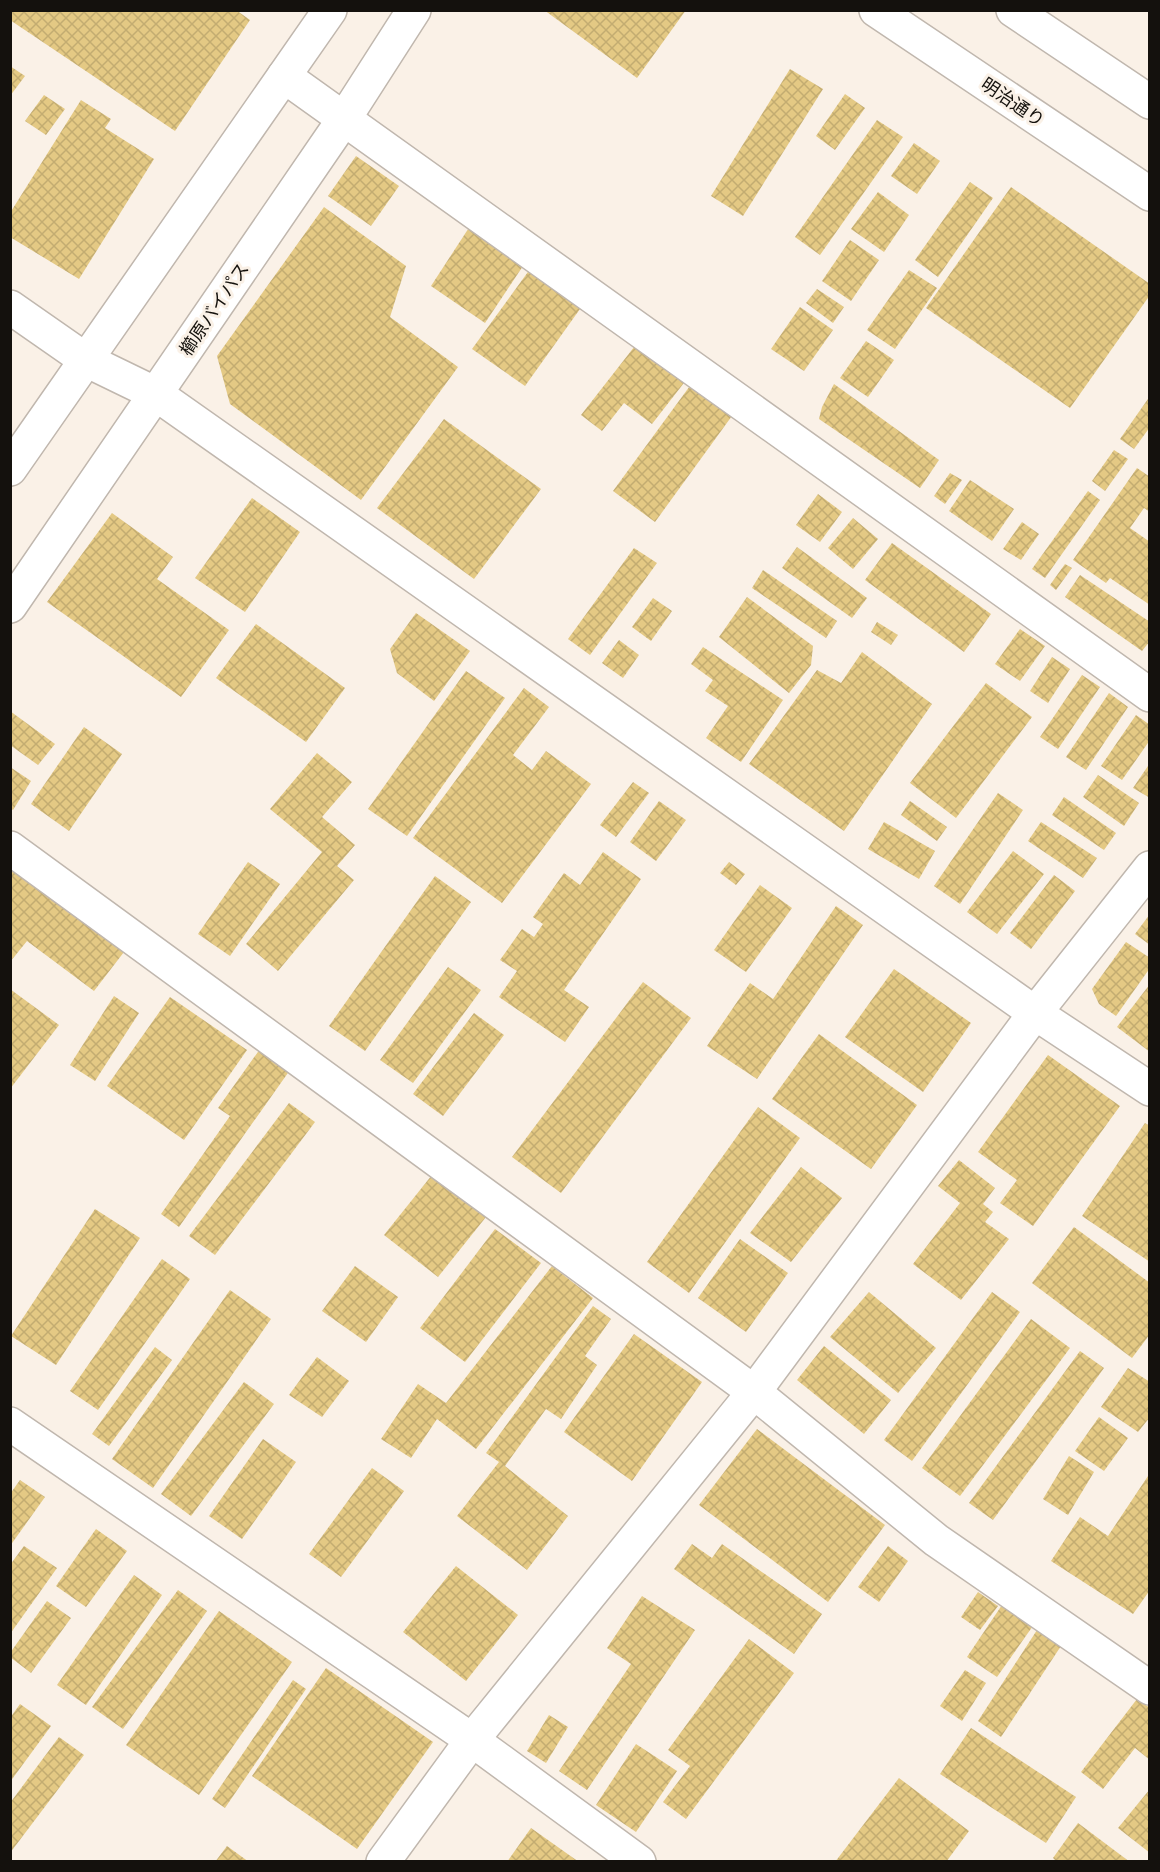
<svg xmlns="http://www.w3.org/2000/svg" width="1160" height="1872" font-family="'Asap Condensed','Noto Sans JP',sans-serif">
  <defs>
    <pattern id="building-cross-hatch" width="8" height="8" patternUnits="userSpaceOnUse" patternTransform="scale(1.5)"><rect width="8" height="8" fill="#e4c984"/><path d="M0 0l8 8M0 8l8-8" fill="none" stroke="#c3ac71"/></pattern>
  </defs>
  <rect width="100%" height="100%" fill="#faf1e7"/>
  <g fill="url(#building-cross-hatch)">
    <path d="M10 10H236L250 20 175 131 10 20Z"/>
    <path d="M544 10H686L637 78Z"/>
    <path d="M10 66 25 76 10 96Z"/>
    <path d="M790 69 823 89 743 216 711 196Z"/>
    <path d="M845 94 865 108 835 150 816 136Z"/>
    <path d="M44 95 65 109 46 135 25 121Z"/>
    <path d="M81 100 111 119 105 128 154 159 79 279 10 237V213Z"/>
    <path d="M877 120 903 137 820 255 795 237Z"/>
    <path d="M914 143 940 161 917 194 891 176Z"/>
    <path d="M356 156 399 186 371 226 328 196Z"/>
    <path d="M970 182 993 198 938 277 915 260Z"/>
    <path d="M1011 187 1150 284V295L1070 408 926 308Z"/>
    <path d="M878 192 909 215 884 252 851 229Z"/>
    <path d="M324 207 406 266 390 317 458 367 361 500 230 404 217 356Z"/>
    <path d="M474 220 527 260 485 323 431 286Z"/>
    <path d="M850 240 879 260 851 301 822 281Z"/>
    <path d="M533 265 585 302 525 386 472 349Z"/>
    <path d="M909 270 937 288 895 349 867 330Z"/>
    <path d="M817 289 844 307 833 323 806 303Z"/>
    <path d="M800 307 833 330 804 371 771 349Z"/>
    <path d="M866 341 894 360 868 397 840 378Z"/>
    <path d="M638 342 687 379 652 424 624 403 602 431 581 415Z"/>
    <path d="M695 379 737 409 655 522 613 491Z"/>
    <path d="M834 384 939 460 920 488 819 419 822 407Z"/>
    <path d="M1150 396V427L1134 449 1120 439Z"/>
    <path d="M444 419 541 489 474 579 377 508Z"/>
    <path d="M1114 450 1128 459 1105 491 1092 481Z"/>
    <path d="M1137 468 1150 477V512L1144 508 1130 528 1150 542V605L1110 578 1106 583 1073 560Z"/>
    <path d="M950 473 962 480 945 504 934 496Z"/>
    <path d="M970 480 1014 509 992 541 949 511Z"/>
    <path d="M1088 491 1100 500 1045 578 1032 569Z"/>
    <path d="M818 494 842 512 820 542 796 525Z"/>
    <path d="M252 498 300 532 245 612 195 578Z"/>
    <path d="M112 513 173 557 157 579 229 630 181 697 47 602Z"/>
    <path d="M853 518 878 539 853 569 828 548Z"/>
    <path d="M1022 522 1039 534 1021 560 1003 549Z"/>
    <path d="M892 543 991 614 964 652 865 580Z"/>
    <path d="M797 547 867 598 852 618 782 568Z"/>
    <path d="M634 548 657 563 590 655 568 639Z"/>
    <path d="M1065 564 1072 568 1056 590 1050 585Z"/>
    <path d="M763 570 837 621 826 638 752 588Z"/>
    <path d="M1080 575 1150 622V641L1142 651 1065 597Z"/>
    <path d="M747 597 813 646 811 665 789 693 719 637Z"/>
    <path d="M653 598 672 611 651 641 632 627Z"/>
    <path d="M416 613 470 651 434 701 397 673 390 649Z"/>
    <path d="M877 622 898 635 891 645 871 632Z"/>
    <path d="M256 624 345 688 306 742 216 678Z"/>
    <path d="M1020 629 1045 646 1020 681 995 664Z"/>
    <path d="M619 640 639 655 623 678 602 663Z"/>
    <path d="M703 647 783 700 741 762 706 738 728 706 705 691 713 680 691 664Z"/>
    <path d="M862 652 932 704 844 831 749 764 817 670 841 683Z"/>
    <path d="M1052 657 1070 669 1048 703 1030 691Z"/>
    <path d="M466 671 505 698 407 836 368 809Z"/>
    <path d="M1082 675 1100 687 1058 749 1040 737Z"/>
    <path d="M986 683 1032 717 956 818 910 783Z"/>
    <path d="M524 688 549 707 513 755 532 770 546 751 591 784 502 903 413 838Z"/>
    <path d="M1109 693 1128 707 1086 770 1066 757Z"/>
    <path d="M10 711 55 744 38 765 10 745Z"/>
    <path d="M1136 715 1150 725V740L1122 780 1101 766Z"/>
    <path d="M84 727 122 754 69 831 31 804Z"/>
    <path d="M317 753 352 782 322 817 355 845 337 866 354 880 278 971 246 944 322 852 270 809Z"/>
    <path d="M1150 763V798L1133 788Z"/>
    <path d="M10 767 31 781 13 810 10 808Z"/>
    <path d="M1098 775 1139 803 1124 826 1083 797Z"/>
    <path d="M633 782 649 793 616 837 600 825Z"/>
    <path d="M998 793 1023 810 960 904 934 886Z"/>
    <path d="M1064 797 1116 833 1104 850 1052 815Z"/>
    <path d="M659 801 686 820 656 861 630 842Z"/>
    <path d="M910 801 947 827 937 841 901 815Z"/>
    <path d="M884 822 935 851 919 879 868 849Z"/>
    <path d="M1041 822 1097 858 1083 878 1028 841Z"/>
    <path d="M1013 851 1044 874 997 934 967 912Z"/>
    <path d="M603 852 641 879 564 990 589 1007 565 1042 499 997 517 971 500 960 522 929 534 937 543 924 533 917 564 873 580 885Z"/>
    <path d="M248 862 280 884 230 956 198 934Z"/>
    <path d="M729 862 745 874 736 885 720 873Z"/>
    <path d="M10 866 124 952 94 991 27 941 10 962Z"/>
    <path d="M1054 875 1075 891 1031 949 1010 933Z"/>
    <path d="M435 876 471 902 365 1051 329 1026Z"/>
    <path d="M760 885 792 908 746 972 714 950Z"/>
    <path d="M836 906 863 925 757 1079 707 1046 750 983 773 999Z"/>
    <path d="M1150 914V945L1135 934Z"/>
    <path d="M1126 942 1150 958V968L1116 1016 1099 1004 1092 989Z"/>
    <path d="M448 967 481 990 413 1083 380 1060Z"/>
    <path d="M894 969 971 1023 923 1092 845 1037Z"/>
    <path d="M643 982 691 1018 561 1193 512 1157Z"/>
    <path d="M1150 984V1052L1117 1027Z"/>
    <path d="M10 989 59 1025 10 1089Z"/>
    <path d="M114 996 139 1013 95 1081 70 1065Z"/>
    <path d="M170 997 247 1050 184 1140 107 1086Z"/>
    <path d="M474 1013 504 1035 443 1116 413 1094Z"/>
    <path d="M819 1034 917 1105 871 1169 772 1099Z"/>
    <path d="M260 1049 290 1070 179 1227 161 1214 230 1116 218 1108Z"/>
    <path d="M1048 1055 1120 1106 1033 1226 1000 1203 1017 1180 978 1152Z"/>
    <path d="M289 1103 315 1122 215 1255 189 1236Z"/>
    <path d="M758 1107 800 1138 689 1293 647 1262Z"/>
    <path d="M1145 1123 1150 1126V1262L1082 1216Z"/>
    <path d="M959 1160 995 1188 983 1204 993 1212 985 1222 1009 1239 961 1300 913 1264 960 1203 938 1186Z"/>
    <path d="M801 1167 842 1198 791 1262 750 1233Z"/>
    <path d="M432 1175 486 1217 438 1277 384 1235Z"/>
    <path d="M95 1209 140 1238 56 1365 11 1336Z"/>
    <path d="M1074 1227 1150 1283V1334L1132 1358 1032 1283Z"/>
    <path d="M495 1229 541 1263 465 1362 420 1328Z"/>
    <path d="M740 1239 788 1273 746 1332 698 1298Z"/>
    <path d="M162 1259 190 1279 98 1410 70 1391Z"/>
    <path d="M355 1266 398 1297 366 1342 322 1311Z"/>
    <path d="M552 1266 593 1298 476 1449 437 1419 411 1458 381 1439 418 1384 446 1403Z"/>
    <path d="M230 1290 271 1319 153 1488 112 1459Z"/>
    <path d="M869 1292 936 1348 898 1393 830 1337Z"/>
    <path d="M992 1292 1020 1312 912 1461 884 1440Z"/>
    <path d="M593 1306 611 1319 585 1356 597 1365 561 1419 546 1409 505 1466 568 1516 527 1570 457 1516 499 1462 486 1453Z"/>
    <path d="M1031 1319 1070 1348 960 1496 922 1468Z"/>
    <path d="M634 1334 702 1382 632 1481 564 1432Z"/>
    <path d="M824 1346 891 1400 864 1434 797 1380Z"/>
    <path d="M155 1347 172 1360 109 1446 92 1434Z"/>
    <path d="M1080 1351 1104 1368 993 1520 969 1503Z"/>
    <path d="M317 1357 349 1381 322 1417 289 1395Z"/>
    <path d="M1128 1368 1150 1382V1417L1138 1432 1101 1407Z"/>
    <path d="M244 1382 274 1404 191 1516 161 1494Z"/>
    <path d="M1099 1417 1128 1438 1104 1471 1075 1451Z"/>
    <path d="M757 1429 885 1525 828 1602 699 1505Z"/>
    <path d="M263 1439 296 1462 242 1539 209 1516Z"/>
    <path d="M1069 1456 1094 1472 1068 1515 1043 1499Z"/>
    <path d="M372 1468 404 1491 341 1577 309 1554Z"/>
    <path d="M1150 1473V1590L1133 1614 1051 1561 1080 1517 1108 1536Z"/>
    <path d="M20 1480 45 1497 10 1546V1494Z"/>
    <path d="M96 1529 127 1551 86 1607 56 1586Z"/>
    <path d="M692 1544 712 1558 722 1544 822 1614 794 1654 674 1569Z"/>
    <path d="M24 1546 57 1568 10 1634V1565Z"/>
    <path d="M888 1546 908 1561 879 1602 858 1587Z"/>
    <path d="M456 1566 518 1615 466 1681 403 1632Z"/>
    <path d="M134 1575 162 1595 86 1705 57 1685Z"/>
    <path d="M178 1590 207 1611 123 1729 92 1707Z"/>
    <path d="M978 1592 998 1606 980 1630 961 1617Z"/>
    <path d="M642 1596 695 1630 587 1790 559 1771 631 1664 607 1648Z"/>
    <path d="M47 1601 71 1618 31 1673 10 1657V1653Z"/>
    <path d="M1004 1602 1035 1623 997 1677 967 1657Z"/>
    <path d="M219 1611 292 1662 199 1795 126 1745Z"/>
    <path d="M1037 1630 1061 1646 1001 1737 978 1721Z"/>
    <path d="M749 1639 794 1673 686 1819 663 1802 690 1766 668 1750Z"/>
    <path d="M326 1668 433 1742 357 1849 252 1776Z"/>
    <path d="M965 1670 986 1683 962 1721 940 1706Z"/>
    <path d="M293 1680 306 1689 225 1808 212 1799Z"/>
    <path d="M1137 1699 1150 1708V1760L1135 1748 1103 1789 1081 1772Z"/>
    <path d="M20 1704 51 1726 10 1782V1718Z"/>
    <path d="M549 1715 568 1727 546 1763 527 1751Z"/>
    <path d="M971 1728 1076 1797 1046 1843 940 1774Z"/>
    <path d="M59 1737 84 1755 10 1853V1803Z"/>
    <path d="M636 1744 677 1771 636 1832 596 1805Z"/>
    <path d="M899 1778 969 1831 946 1862H835Z"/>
    <path d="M1150 1789V1853L1118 1828Z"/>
    <path d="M1078 1823 1130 1862H1057L1053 1858Z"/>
    <path d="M531 1828 579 1862H507Z"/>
    <path d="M227 1846 249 1862H215Z"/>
  </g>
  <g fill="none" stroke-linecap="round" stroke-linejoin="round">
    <g stroke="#c0b7ae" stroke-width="36">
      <g id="street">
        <path d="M284 76 1150 695"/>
        <path d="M10 307 86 360 156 394 1035 1013 1150 1089"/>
        <path d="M10 848 754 1392 936 1540 1150 1688"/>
        <path d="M10 1424 472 1740 639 1862"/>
        <path d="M383 1862 472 1740 754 1392 1035 1013 1150 868"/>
      </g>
    </g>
    <g stroke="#c0b7ae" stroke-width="36">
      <g id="secondary">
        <path d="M10 469 330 10"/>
        <path d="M10 606 344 119 414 10"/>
      </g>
    </g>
    <g stroke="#c0b7ae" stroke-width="36">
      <g id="highway">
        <path d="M876 10 1150 194"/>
        <path d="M1013 10 1150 102"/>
      </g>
    </g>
    <use href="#street" stroke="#fff" stroke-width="33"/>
    <use href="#secondary" stroke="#fff" stroke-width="33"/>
    <use href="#highway" stroke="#fff" stroke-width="33"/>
  </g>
  <g text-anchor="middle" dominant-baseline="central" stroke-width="6" stroke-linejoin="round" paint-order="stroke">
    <g font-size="18" fill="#14110d" stroke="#faf1e7">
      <text transform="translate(1013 102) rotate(34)">明治通り</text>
      <text transform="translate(214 309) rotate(-56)">櫛原バイパス</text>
    </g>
  </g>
  <rect width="1160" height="1872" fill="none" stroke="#14110d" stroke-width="24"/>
</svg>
